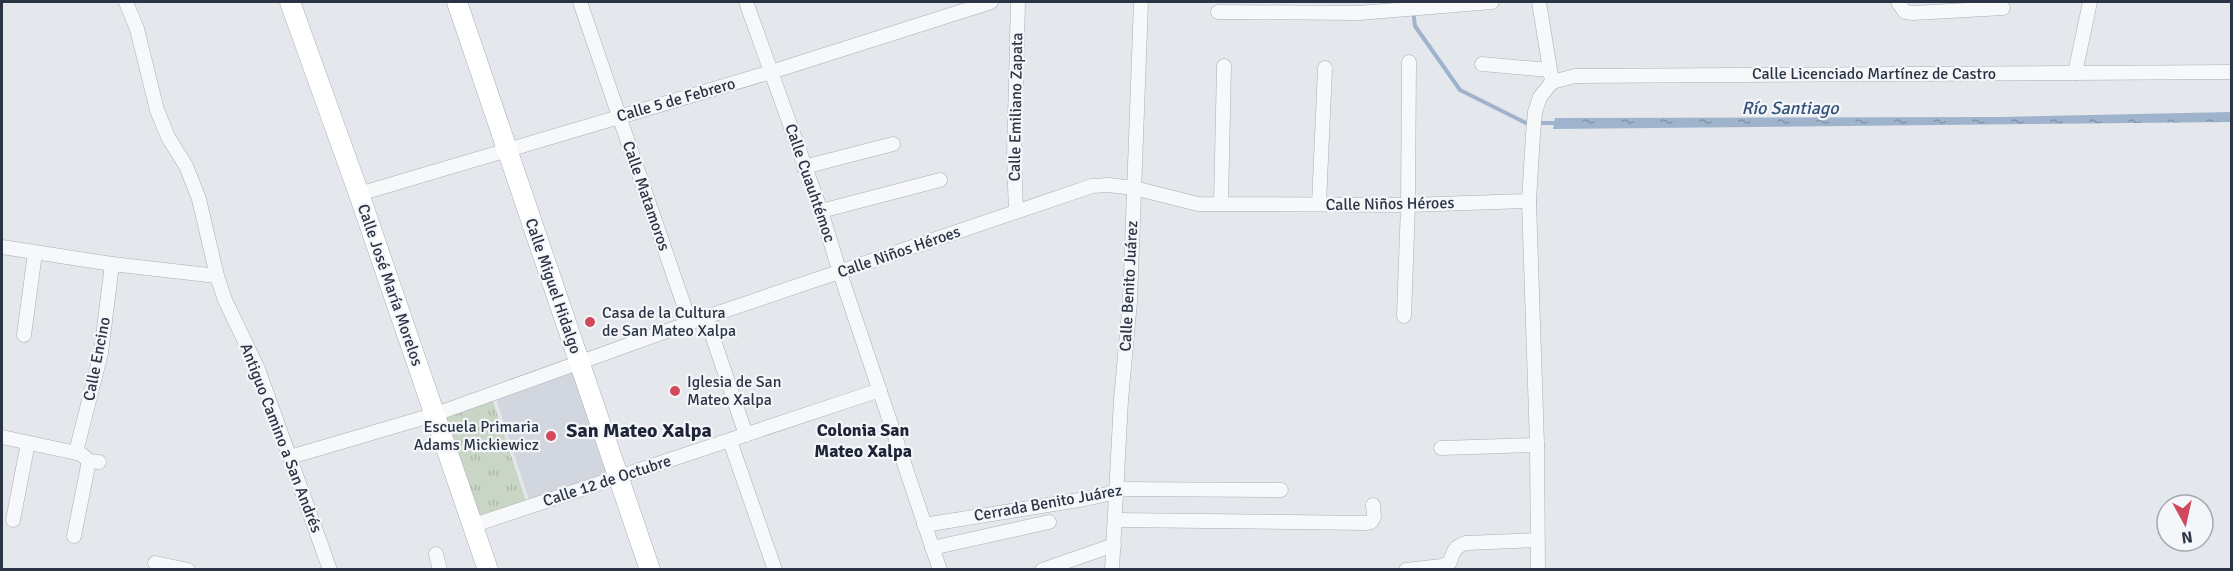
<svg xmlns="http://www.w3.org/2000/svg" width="2233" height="571" font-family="Signika,sans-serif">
  <defs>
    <pattern id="park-tufts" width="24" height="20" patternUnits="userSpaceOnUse" patternTransform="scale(1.5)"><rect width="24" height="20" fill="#c9d6c5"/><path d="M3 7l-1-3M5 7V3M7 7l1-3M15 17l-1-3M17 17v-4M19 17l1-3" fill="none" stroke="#adb8ab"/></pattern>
    <pattern id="water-ripples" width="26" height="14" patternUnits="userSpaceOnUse" patternTransform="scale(1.5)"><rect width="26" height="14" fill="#9fb4cc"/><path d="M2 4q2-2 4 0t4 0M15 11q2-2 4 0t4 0" fill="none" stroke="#8293a7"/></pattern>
  </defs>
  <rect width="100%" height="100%" fill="#e4e7ec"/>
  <path fill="#d2d6de" d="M572 371 607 476 530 503 495 396Z"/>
  <path fill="url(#park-tufts)" d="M492 398 527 504 476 522 440 413Z"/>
  <path fill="url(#water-ripples)" d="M2231 112V122L1553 129 1555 118 2000 117Z"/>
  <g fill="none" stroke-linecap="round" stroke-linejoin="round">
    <path stroke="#9fb4cc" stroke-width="4" d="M1412 2 1415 26 1460 90 1526 123H1556"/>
    <g stroke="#a9aeb7" stroke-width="15">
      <g id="street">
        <path d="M126 2 137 29 157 110 168 137 186 166 199 199 217 276 225 300 258 369 330 570"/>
        <path d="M580 2 690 323"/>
        <path d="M746 2 821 211 840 273 940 570"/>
        <path d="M1539 2 1552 82"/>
        <path d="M1898 2 1905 12 1913 13 2003 8"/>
        <path d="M1218 12 1359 13 1492 2"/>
        <path d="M1482 64 1549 70"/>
        <path d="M2075 73 2090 2"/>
        <path d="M804 167 893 144"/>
        <path d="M359 194 771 72 991 2"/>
        <path d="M1221 204 1224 66"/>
        <path d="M1319 204 1325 68"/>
        <path d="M821 211 940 180"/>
        <path d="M1016 212 1014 157 1018 2"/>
        <path d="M2 247 112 264 217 276"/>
        <path d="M1404 316 1408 205 1409 62"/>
        <path d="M706 317 746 435"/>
        <path d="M24 335 35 253"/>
        <path d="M2 437 81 454 89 461 99 462"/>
        <path d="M730 441 775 570"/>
        <path d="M1441 448 1537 445"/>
        <path d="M76 452 101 353 112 264"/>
        <path d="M290 457 433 415 706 317 1092 186 1108 185 1134 188 1198 204 1408 205 1529 201"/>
        <path d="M13 520 28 443"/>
        <path d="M1116 520 1367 523 1371 522 1374 517 1373 505"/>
        <path d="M924 525 1085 499 1108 494 1118 489 1281 490"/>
        <path d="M471 526 880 390"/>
        <path d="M74 536 89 461"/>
        <path d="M932 548 1049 522"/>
        <path d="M436 554 440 570"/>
        <path d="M155 563 188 570"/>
        <path d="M1042 570 1114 545"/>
        <path d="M1112 570 1121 400 1130 301 1141 2"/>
        <path d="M1406 570 1442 566 1450 562C1453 552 1455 546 1466 543L1537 540"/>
        <path d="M1538 570 1537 445 1529 201 1533 134 1535 112 1540 97 1552 82 1575 76 2232 72"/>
      </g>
    </g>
    <g stroke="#a9aeb7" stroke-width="21">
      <g id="secondary">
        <path d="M290 2 359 194 488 570"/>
        <path d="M457 2 650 570"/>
      </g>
    </g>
    <use href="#street" stroke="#f7f8fa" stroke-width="14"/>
    <use href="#secondary" stroke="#fff" stroke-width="20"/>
  </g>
  <g fill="#d1495b" stroke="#f4f6f9" stroke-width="2">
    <circle cx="590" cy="322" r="6"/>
    <circle cx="675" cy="391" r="6"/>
    <circle cx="551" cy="436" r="6"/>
  </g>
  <g text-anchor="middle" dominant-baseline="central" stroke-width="4.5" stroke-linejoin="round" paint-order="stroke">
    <g font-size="16" fill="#2b3445" stroke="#f4f6f9">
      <text x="1874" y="74">Calle Licenciado Martínez de Castro</text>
      <text transform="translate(676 100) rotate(-16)">Calle 5 de Febrero</text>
      <text transform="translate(1016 107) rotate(-89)">Calle Emiliano Zapata</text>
      <text transform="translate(810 183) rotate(71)">Calle Cuauhtémoc</text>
      <text transform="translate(646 196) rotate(71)">Calle Matamoros</text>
      <text transform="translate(1390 204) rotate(-1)">Calle Niños Héroes</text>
      <text transform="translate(899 252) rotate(-19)">Calle Niños Héroes</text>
      <text transform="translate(390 285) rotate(71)">Calle José María Morelos</text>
      <text transform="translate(553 286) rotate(71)">Calle Miguel Hidalgo</text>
      <text transform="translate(1129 286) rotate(-87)">Calle Benito Juárez</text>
      <text transform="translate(97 359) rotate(-79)">Calle Encino</text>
      <text transform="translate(281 438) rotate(69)">Antiguo Camino a San Andrés</text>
      <text transform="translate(607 481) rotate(-18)">Calle 12 de Octubre</text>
      <text transform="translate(1048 503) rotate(-10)">Cerrada Benito Juárez</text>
    </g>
    <g font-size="16" fill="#2b3445" stroke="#f4f6f9" text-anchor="start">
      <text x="602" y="313">Casa de la Cultura<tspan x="602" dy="18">de San Mateo Xalpa</tspan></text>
      <text x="687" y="382">Iglesia de San<tspan x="687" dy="18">Mateo Xalpa</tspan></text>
      <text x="539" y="427" text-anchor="end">Escuela Primaria<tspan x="539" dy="18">Adams Mickiewicz</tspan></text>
    </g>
    <g font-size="18" font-style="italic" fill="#34527a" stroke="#f4f6f9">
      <text x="1790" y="108">Río Santiago</text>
    </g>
    <g font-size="18" font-weight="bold" fill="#1d2536" stroke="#f4f6f9">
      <text x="863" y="430">Colonia San<tspan x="863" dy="21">Mateo Xalpa</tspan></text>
    </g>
    <g font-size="20" font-weight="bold" fill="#1d2536" stroke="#f4f6f9">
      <text x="639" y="430">San Mateo Xalpa</text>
    </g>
  </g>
  <rect width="2233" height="571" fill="none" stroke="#2b3445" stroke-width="6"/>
  <g transform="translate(2185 523) rotate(172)"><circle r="28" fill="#f4f6f9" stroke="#a4a8b1" stroke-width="1.5"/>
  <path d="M0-4.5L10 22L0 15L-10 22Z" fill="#d1495b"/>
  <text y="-9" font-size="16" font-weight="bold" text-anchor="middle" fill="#2b3445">N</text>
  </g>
</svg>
